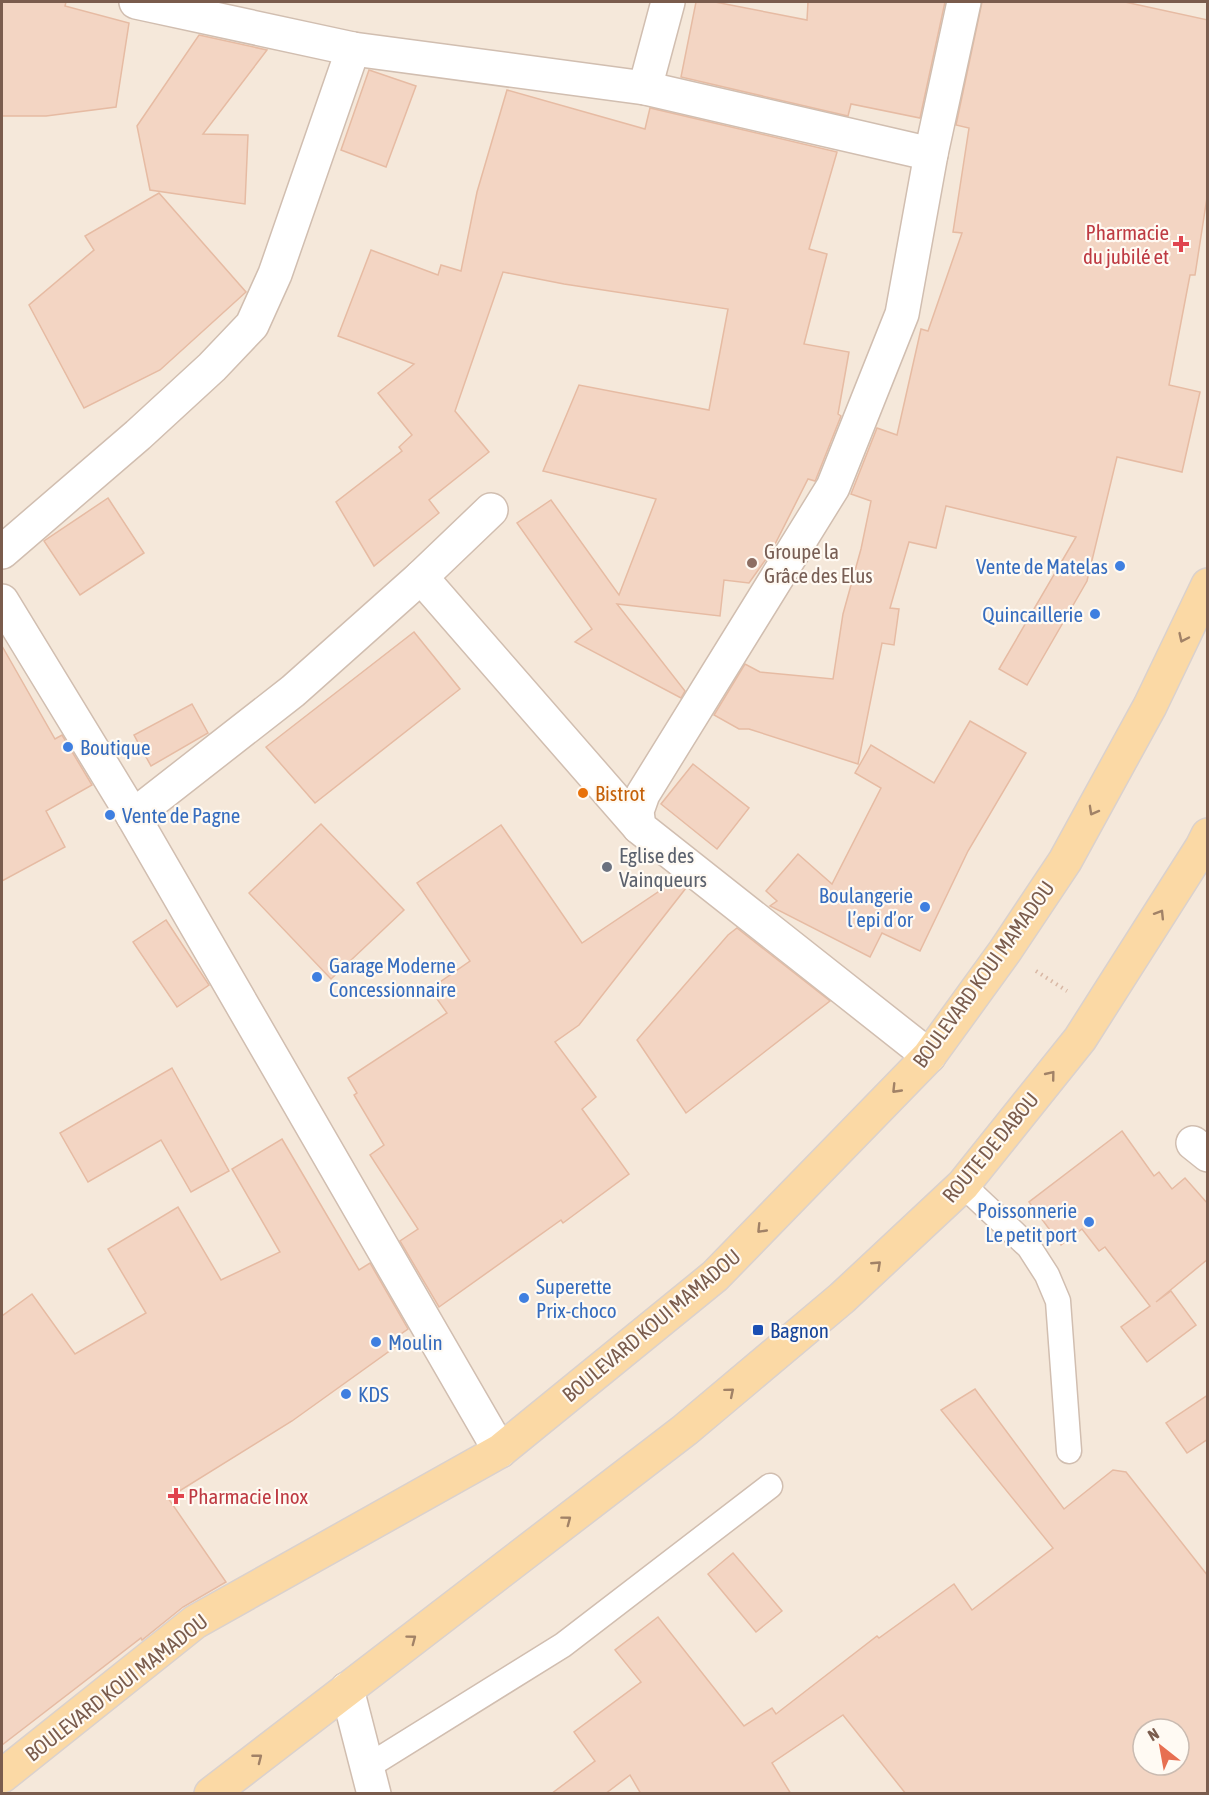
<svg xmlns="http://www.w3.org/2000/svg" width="1209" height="1795" font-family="'Asap Condensed',sans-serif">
  <rect width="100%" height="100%" fill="#fdf6ec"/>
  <path fill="#f5e8da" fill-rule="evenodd" d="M2 2H1207V1793L2 1794ZM1143 1729H1179V1765H1143Z"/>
  <g fill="#f3d5c3" stroke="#e6bba3" stroke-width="1.5" fill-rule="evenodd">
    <path d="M2 2H66L65 6 129 23 116 107 46 116H2Z"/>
    <path d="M696 2H715L807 20 808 2H945L920 118 851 104 848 116 681 77Z"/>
    <path d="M982 2H1125L1208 20V191L1195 275H1190L1169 385 1200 392 1182 472 1117 457 1087 581 1027 685 999 669 1076 537 946 506 936 548 909 542 890 608 899 609 894 645 882 643 858 764 749 729H739L714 715 745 664 760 672 833 679 843 614 861 549 871 501 851 494 877 428 897 435 921 329 928 331 962 233 953 232 969 128 956 125Z"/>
    <path d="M199 35 267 50 203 134 248 135 245 204 150 190 137 126Z"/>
    <path d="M369 70 416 86 386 167 341 150Z"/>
    <path d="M507 90 645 129 650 108 837 152 809 249 827 254 804 344 849 352 838 414 841 416 816 479 815 481 808 479 771 552 749 583 724 580 720 616 617 604 685 691 681 698 575 642 592 629 517 523 551 500 619 595 656 499 543 471 579 385 709 410 728 309 564 284 503 272 455 411 489 452 429 500 439 513 374 566 336 502 402 451 399 447 412 435 378 393 414 364 338 336 371 250 438 275 441 265 461 271 477 192Z"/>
    <path d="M159 193 246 292 160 370 84 408 29 305 94 250 85 236Z"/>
    <path d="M108 498 144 553 80 595 44 541Z"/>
    <path d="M414 632 460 689 315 803 266 747Z"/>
    <path d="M2 646 55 739 62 735 92 785 46 811 65 847 2 881Z"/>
    <path d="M192 704 208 733 151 766 134 735Z"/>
    <path d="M970 721 1026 753 968 851 920 951 882 933 870 957 770 906 777 901 766 891 798 854 832 884 881 788 855 773 871 745 934 783Z"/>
    <path d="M693 764 749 808 717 849 661 804Z"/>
    <path d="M321 824 404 910 331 979 249 893Z"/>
    <path d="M501 825 582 943 676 880 686 888 579 1025 555 1042 596 1097 582 1109 629 1174 563 1223 561 1220 439 1307 400 1241 418 1229 370 1155 384 1145 354 1095 357 1093 348 1078 447 1013 430 989 470 961 417 883Z"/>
    <path d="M166 920 209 985 177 1007 133 942Z"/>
    <path d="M737 928 830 1001 686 1113 637 1040 728 935Z"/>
    <path d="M172 1068 229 1171 191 1192 161 1140 88 1182 60 1133Z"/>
    <path d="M1122 1131 1154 1176 1159 1172 1172 1189 1185 1178 1208 1204V1259L1156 1302 1171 1291 1196 1325 1147 1362 1121 1327 1150 1306 1105 1247 1099 1251 1082 1229 1061 1245 1029 1202Z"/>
    <path d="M282 1139 359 1270 370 1263 408 1329 398 1336 402 1342 292 1421 168 1498 226 1582 183 1607 142 1640 141 1638 2 1745V1316L32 1294 75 1354 146 1313 108 1249 178 1207 221 1280 280 1252 232 1169Z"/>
    <path d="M975 1389 1064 1509 1113 1470 1126 1472 1208 1576V1794H906L843 1715 772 1763 791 1794H641L630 1775 605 1794H551L595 1761 574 1732 641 1682 615 1650 658 1617 744 1726 772 1708 776 1714 877 1636 879 1638 954 1584 972 1610 1053 1548 941 1410ZM1143 1729H1179V1765H1143Z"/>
    <path d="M1208 1395V1439L1187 1453 1166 1423Z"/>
    <path d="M733 1553 782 1611 756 1632 708 1574Z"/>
  </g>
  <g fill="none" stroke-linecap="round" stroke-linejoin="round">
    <g stroke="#d1beb0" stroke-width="27">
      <g id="service">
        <path d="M963 1185 1029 1247 1047 1275 1058 1301 1069 1451"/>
        <path d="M367 1767 563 1645 770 1486"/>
      </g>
    </g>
    <g stroke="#d1beb0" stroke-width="36">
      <g id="minor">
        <path d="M136 2 353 49 645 88 668 2"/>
        <path d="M645 88 931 154"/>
        <path d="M2 552 138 435 212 367 252 325 275 274 353 49"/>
        <path d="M421 577 639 827"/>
        <path d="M2 601 133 816 500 1451"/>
        <path d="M133 816 293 691 421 577 491 510"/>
        <path d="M929 1056 639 827 637 811 643 794 833 487 902 314 931 154 964 2"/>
        <path d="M1193 1143 1208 1155"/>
        <path d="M347 1689 374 1794"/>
      </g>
    </g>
    <g stroke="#dad1cd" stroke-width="36">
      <g id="primary">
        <path d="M2 1776 195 1622 500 1451 715 1276 929 1056 1005 951 1065 861 1150 706 1208 585"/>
        <path d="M211 1794 685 1430 842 1298 963 1185 1080 1039 1202 847 1208 835"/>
      </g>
    </g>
    <path stroke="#d9b8a5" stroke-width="4" stroke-dasharray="1.5 4.5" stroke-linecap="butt" d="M1036 971 1067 991"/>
    <use href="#service" stroke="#fff" stroke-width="24"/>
    <use href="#minor" stroke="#fff" stroke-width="33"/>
    <use href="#primary" stroke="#fbd9a5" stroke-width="33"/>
  </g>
  <defs><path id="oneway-chevron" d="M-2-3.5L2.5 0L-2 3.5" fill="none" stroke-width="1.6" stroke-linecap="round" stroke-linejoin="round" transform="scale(1.5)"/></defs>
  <g stroke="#a18267">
    <use href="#oneway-chevron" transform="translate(1183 638) rotate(115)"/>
    <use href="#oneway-chevron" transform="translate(1093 811) rotate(119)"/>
    <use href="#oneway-chevron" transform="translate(1160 914) rotate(-58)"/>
    <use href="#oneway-chevron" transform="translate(1051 1075) rotate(-51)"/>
    <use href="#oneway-chevron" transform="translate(896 1089) rotate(134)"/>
    <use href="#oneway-chevron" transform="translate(761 1229) rotate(134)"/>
    <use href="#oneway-chevron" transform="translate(877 1265) rotate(-43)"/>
    <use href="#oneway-chevron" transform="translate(730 1392) rotate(-40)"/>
    <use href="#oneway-chevron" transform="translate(567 1520) rotate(-37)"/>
    <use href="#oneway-chevron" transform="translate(412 1639) rotate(-37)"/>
    <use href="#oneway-chevron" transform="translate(258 1758) rotate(-38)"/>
  </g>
  <g fill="#e0444e" stroke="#fffaf3" stroke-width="2">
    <path d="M1178 235h6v6h6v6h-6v6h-6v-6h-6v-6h6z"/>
    <path d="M173 1487h6v6h6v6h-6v6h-6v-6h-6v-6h6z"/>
  </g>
  <circle fill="#8d6e63" stroke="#fffaf3" stroke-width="2" cx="752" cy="563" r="6"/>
  <g fill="#3f7fe0" stroke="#fffaf3" stroke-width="2">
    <circle cx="1120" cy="566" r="6"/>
    <circle cx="1095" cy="614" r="6"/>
    <circle cx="68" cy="747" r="6"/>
    <circle cx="110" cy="815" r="6"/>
    <circle cx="925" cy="907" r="6"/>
    <circle cx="317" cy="977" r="6"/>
    <circle cx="1089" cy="1222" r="6"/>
    <circle cx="524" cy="1298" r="6"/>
    <circle cx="376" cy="1342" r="6"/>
    <circle cx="346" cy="1394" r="6"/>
  </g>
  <circle fill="#e8710a" stroke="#fffaf3" stroke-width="2" cx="583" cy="793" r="6"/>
  <circle fill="#6b7280" stroke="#fffaf3" stroke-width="2" cx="607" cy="867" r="6"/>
  <rect fill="#1a4fb4" stroke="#fffaf3" stroke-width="2" x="752" y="1324" width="12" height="12" rx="3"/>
  <g text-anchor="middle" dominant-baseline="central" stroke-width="4.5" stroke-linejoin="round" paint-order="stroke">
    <g font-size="21" fill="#be3a42" stroke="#fffaf3" text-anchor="end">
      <text x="1169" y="232">Pharmacie<tspan x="1169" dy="24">du jubilé et</tspan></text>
      <text x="188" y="1496" text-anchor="start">Pharmacie Inox</text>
    </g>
    <g font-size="21" fill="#785e54" stroke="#fffaf3" text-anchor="start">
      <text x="764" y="551">Groupe la<tspan x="764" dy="24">Grâce des Elus</tspan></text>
    </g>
    <g font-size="21" fill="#366cbe" stroke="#fffaf3" text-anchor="start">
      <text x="1108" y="566" text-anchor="end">Vente de Matelas</text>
      <text x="1083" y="614" text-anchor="end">Quincaillerie</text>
      <text x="80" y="747">Boutique</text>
      <text x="122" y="815">Vente de Pagne</text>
      <text x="913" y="895" text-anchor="end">Boulangerie<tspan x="913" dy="24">l’epi d’or</tspan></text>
      <text x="329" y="965">Garage Moderne<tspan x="329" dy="24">Concessionnaire</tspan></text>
      <text x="1077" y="1210" text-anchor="end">Poissonnerie<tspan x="1077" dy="24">Le petit port</tspan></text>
      <text x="536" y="1286">Superette<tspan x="536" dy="24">Prix-choco</tspan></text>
      <text x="388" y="1342">Moulin</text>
      <text x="358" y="1394">KDS</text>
    </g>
    <g font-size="21" fill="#c56008" stroke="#fffaf3" text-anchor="start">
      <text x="595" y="793">Bistrot</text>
    </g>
    <g font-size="21" fill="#5b616d" stroke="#fffaf3" text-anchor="start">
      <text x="619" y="855">Eglise des<tspan x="619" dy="24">Vainqueurs</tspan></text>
    </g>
    <g font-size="21" fill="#7a5c4d" stroke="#fffaf3">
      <text transform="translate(983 974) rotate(-54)">BOULEVARD KOUI MAMADOU</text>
      <text transform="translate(990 1147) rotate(-50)">ROUTE DE DABOU</text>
      <text transform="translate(651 1325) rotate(-40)">BOULEVARD KOUI MAMADOU</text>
      <text transform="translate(116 1687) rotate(-38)">BOULEVARD KOUI MAMADOU</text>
    </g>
    <g font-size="21" fill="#164399" stroke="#fffaf3" text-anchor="start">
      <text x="770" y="1330">Bagnon</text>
    </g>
  </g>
  <rect width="1209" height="1795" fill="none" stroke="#7a5c4d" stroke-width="6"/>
  <g transform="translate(1161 1747) rotate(329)"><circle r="28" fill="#fffaf3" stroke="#cabbb1" stroke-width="1.5"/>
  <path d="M0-4.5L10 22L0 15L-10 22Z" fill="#e76f51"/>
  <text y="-9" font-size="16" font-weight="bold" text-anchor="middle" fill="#7a5c4d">N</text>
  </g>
</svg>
